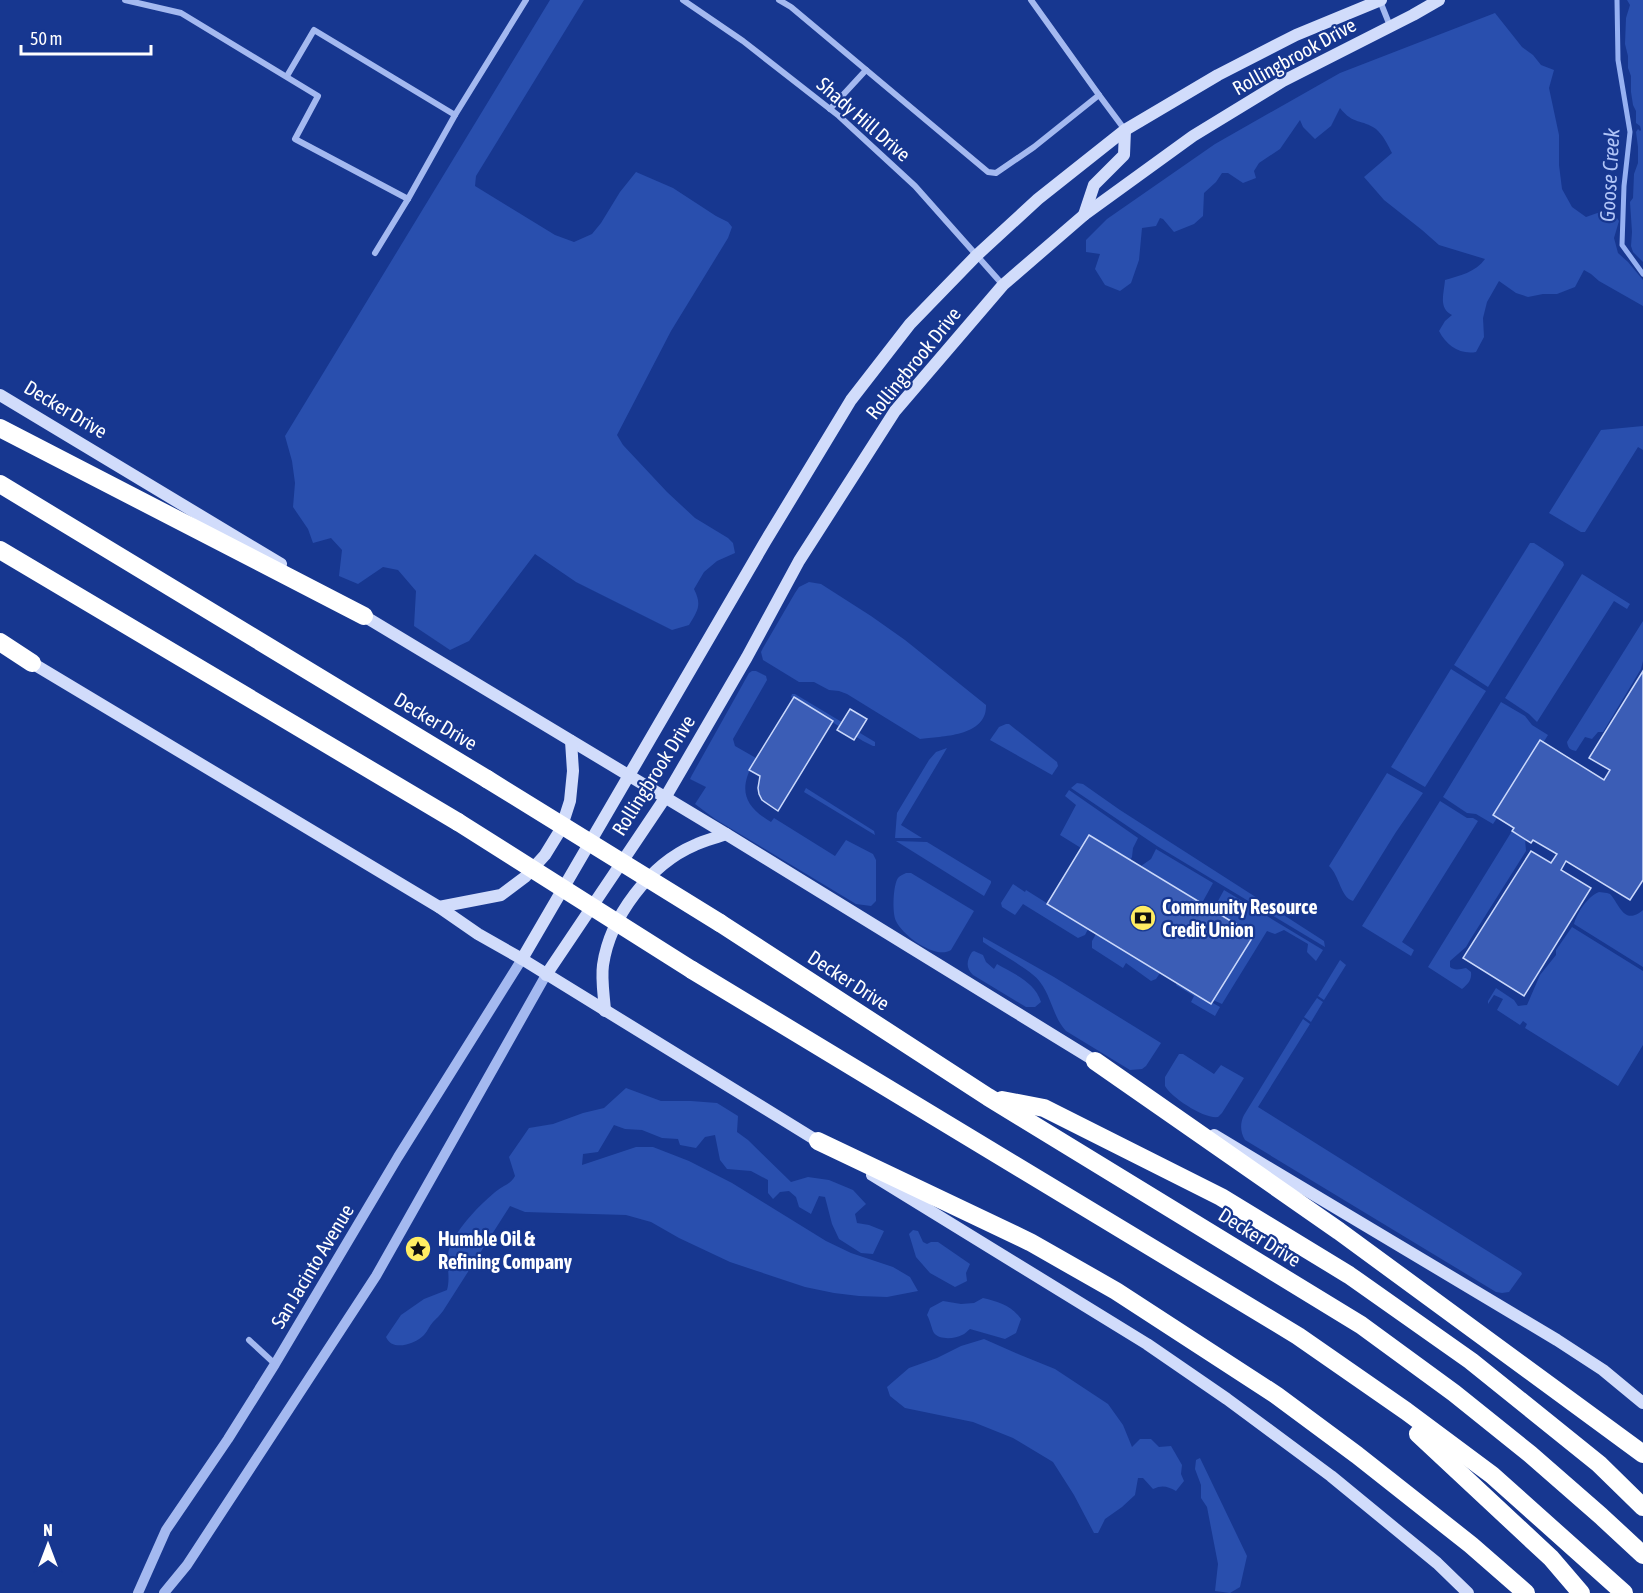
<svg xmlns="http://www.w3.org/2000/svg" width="1643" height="1593" font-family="'Asap Condensed',sans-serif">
  <rect width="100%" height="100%" fill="#173790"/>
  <g fill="#294fae">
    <path d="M550 0H584L476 176 475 186 555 235 574 242 592 234 601 223 620 192 636 172 673 188 716 216 728 222 732 227 728 238 671 331 617 435 623 445 667 492 695 518 728 538 733 543 735 553 717 561 704 572 694 589C702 605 698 610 689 625L672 630 576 582 535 554 469 641 450 650 414 626 416 591 398 570 383 567 358 584 339 576 342 550 331 538 313 543 308 529 293 507 295 483 292 461 285 436Z"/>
    <path d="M1627 0H1643V262L1633 252 1631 246 1632 232 1630 202 1633 198 1634 174 1638 163V147L1636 132 1638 129 1640 131 1641 130 1640 126 1636 123V111L1633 105 1631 92V76L1628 68V56L1625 44 1626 18 1630 5Z"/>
    <path d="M1495 13 1522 47 1533 55 1541 65 1554 70 1549 88 1559 135V165L1562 189 1572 207 1586 217 1603 211 1614 214 1619 221 1614 238 1618 253 1628 262 1643 280V306L1599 281 1591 274 1584 270 1575 287 1557 294H1543L1528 297 1516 293 1499 281 1487 302 1483 318 1484 337 1476 352C1460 355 1446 345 1439 331L1445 321 1452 315C1438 308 1444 294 1445 280 1459 276 1476 272 1485 259L1439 245 1422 230 1384 200 1364 177 1392 153C1388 145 1383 135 1376 129 1362 119 1353 125 1340 108L1331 126 1315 139 1303 127 1300 120 1280 149 1259 163 1254 171 1256 178 1243 183 1228 173H1222L1216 182 1204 193 1203 216 1194 224 1174 232 1163 219 1160 218 1156 226 1142 228 1139 260 1131 283 1120 291 1105 285 1095 269 1100 254 1086 252V240L1107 219 1215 144 1340 73Z"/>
    <path d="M1643 426V450L1638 447 1585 532H1581L1549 513 1601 430Z"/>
    <path d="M1530 543H1534L1563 562 1564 565 1488 687 1454 665Z"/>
    <path d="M1582 574 1630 604 1627 609 1614 601 1537 722 1529 714 1505 698Z"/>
    <path d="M809 582 821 584 871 616 905 640 986 705C987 737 942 736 920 739L847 694 839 691 829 690 814 682H799L763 660 761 652 763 648 795 593 799 587Z"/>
    <path d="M1643 621V661L1641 669 1603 732H1598L1592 739 1585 737 1576 751C1570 750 1568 748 1567 742Z"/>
    <path d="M1451 669 1486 691 1425 787 1391 767Z"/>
    <path d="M752 671H756L766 676 767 680 733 739 735 746 756 758C739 787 741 804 771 822L774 818 835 856 846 840 873 854 876 860V901L871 906 856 904 715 819 695 804 706 787 690 779 692 775 749 673Z"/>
    <path d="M792 694H795L875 742V746H873L863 741 793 698 791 697Z"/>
    <path d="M1501 702 1525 716 1532 725 1548 735 1543 743 1539 741 1493 815 1497 818 1493 824 1476 814 1467 813 1443 797Z"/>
    <path d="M1006 724H1009L1057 762 1058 766 1052 775 990 740 999 727Z"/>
    <path d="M947 748 901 825 922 838H895L897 813 929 760 936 752Z"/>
    <path d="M1387 773 1423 793 1396 832 1353 901C1340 897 1340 876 1329 866Z"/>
    <path d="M1077 783 1083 784 1120 810 1324 941 1325 947 1157 846 1071 788Z"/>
    <path d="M806 788 874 831 875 835 804 792Z"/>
    <path d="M1069 790 1138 838 1133 848 1132 857 1130 860 1089 835 1081 848 1060 835 1076 805 1065 796Z"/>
    <path d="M1440 801 1467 818H1473L1478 821 1402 942 1414 950 1411 956 1362 926Z"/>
    <path d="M1512 831 1525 839 1526 851 1470 940 1466 947 1450 961V967C1455 971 1460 969 1466 968L1471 972C1472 980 1468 984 1462 989L1428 967Z"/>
    <path d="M896 841 927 842 991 881V883L984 896Z"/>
    <path d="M1156 849 1213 883 1202 903 1141 866 1151 859Z"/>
    <path d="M906 873H911L974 911 951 950C936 960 903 936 896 921 892 913 893 885 898 878 901 875 902 875 906 873Z"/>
    <path d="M1013 884 1025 892 1026 890 1088 929 1085 935 1078 938 1023 904 1015 915 1002 907 1001 903Z"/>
    <path d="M1224 890 1323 950 1316 961 1307 952 1308 944 1284 930 1275 934 1267 931 1222 1004 1213 1000 1253 935 1213 910Z"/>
    <path d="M1599 892 1607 893 1610 894C1620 905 1624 926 1643 910V967L1574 924C1577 913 1587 897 1599 892Z"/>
    <path d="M1572 927 1643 971V1045L1618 1086 1525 1028 1527 1024 1523 1021 1520 1025 1497 1010 1503 999 1494 995 1488 1004V1001L1496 988 1514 1000 1518 1006 1527 1005 1540 975 1556 955V950Z"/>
    <path d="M1096 934 1160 973 1156 979 1151 981 1126 963 1123 968 1092 948V941Z"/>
    <path d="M983 937 1054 977 1161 1043 1146 1066 1142 1069 1130 1070 1066 1031C1053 1017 1052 998 1040 982 1033 971 996 951 983 942Z"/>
    <path d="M974 951 983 955 986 962 994 969 997 964C1014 974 1035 982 1041 1002L1035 1007H1026L973 975C965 967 967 960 972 952Z"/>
    <path d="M1340 960 1346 965 1324 1000 1318 996Z"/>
    <path d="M1177 983 1220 1007 1215 1016 1191 1002 1194 996 1176 985Z"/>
    <path d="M1317 998 1323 1002 1311 1022 1304 1017Z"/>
    <path d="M1303 1019 1310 1024 1258 1107 1521 1272 1522 1274 1509 1292 1502 1293 1496 1292 1245 1140C1240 1132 1240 1123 1244 1115Z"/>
    <path d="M1179 1054H1183L1214 1074 1221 1065 1244 1078 1222 1113 1218 1117C1204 1119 1172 1098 1165 1086V1077Z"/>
    <path d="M626 1088 661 1101H691L717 1103 738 1116 737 1132 748 1140 791 1182 808 1177 829 1180 853 1190 866 1204 855 1214 857 1223 869 1225 884 1231 873 1254 861 1253 839 1239 832 1224 825 1197 819 1196 811 1214 799 1207 796 1197 789 1191 780 1192 773 1199 768 1193V1180L751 1171 727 1169 720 1160 715 1135 705 1137 696 1148 680 1145 678 1139 662 1138 642 1130 625 1129 614 1125 598 1152 583 1154 582 1165 636 1147H653L689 1161 732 1183 826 1241 851 1253 893 1267 910 1277 918 1291 887 1297 859 1296 834 1293 805 1287 730 1262 679 1238 651 1222 626 1215 525 1212 510 1206 443 1311C440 1315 436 1319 433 1322 429 1326 428 1331 424 1335 415 1344 392 1352 386 1337L401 1315 424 1299 447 1290C452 1272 442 1259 453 1240 463 1222 479 1206 494 1193 502 1186 510 1185 515 1176L509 1157 529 1128 553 1124 583 1113 604 1108Z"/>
    <path d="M913 1230 918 1231 923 1242 927 1244 931 1242H938L970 1264 966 1273 967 1281 955 1287 930 1273 916 1257 909 1234Z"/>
    <path d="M983 1298C999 1302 1011 1305 1021 1319L1016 1333 1005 1339 970 1329C967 1331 965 1334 962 1335 955 1339 939 1340 934 1333 932 1330 930 1320 927 1315L930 1308 943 1301 961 1304 974 1303Z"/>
    <path d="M984 1339 1018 1354 1055 1369 1108 1404 1123 1425 1132 1447 1140 1439H1151L1159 1447 1171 1446 1182 1465 1181 1474 1184 1481 1176 1491C1167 1486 1162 1485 1153 1489L1143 1478H1138L1135 1495 1122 1507 1105 1519 1098 1533H1094L1074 1495 1053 1462 1013 1438 973 1422 905 1408 890 1396 887 1387 909 1368 937 1358 961 1346Z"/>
    <path d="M1200 1458 1247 1556 1240 1587 1230 1593 1215 1591 1218 1564 1207 1507 1201 1498V1485L1195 1469 1196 1460Z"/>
  </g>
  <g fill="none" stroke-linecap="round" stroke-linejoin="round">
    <path stroke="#96b1f2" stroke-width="5" d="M1617 0 1618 60 1630 132 1624 186 1622 245 1643 274"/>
  </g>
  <g fill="#3b5db6" stroke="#cad8fb" stroke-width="1.5">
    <path d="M1643 671V880L1630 900 1566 861 1561 870 1591 888 1524 996 1463 958 1531 851 1551 863 1557 854 1533 840 1531 843 1512 831 1514 828 1493 815 1540 740 1604 780 1610 770 1589 758Z"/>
    <path d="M794 697 833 721 778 811 762 800 759 794 758 788 760 776 749 770Z"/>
    <path d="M850 709 867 719 854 740 837 730Z"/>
    <path d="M1089 835 1254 935 1211 1004 1047 904Z"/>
  </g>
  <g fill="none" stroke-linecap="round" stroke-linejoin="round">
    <g stroke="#a4b9f0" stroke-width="6">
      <path d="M125 0 181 13 318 96 295 139 408 199"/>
      <path d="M683 0 743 41 839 116 915 186 1003 285"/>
      <path d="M779 0 791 7 988 172 996 173 1034 147 1099 95 1125 130"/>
      <path d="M1031 0 1099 95"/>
      <path d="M1380 1 1390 26"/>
      <path d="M287 76 314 30 455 115"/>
      <path d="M830 109 866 70"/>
      <path d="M375 253 408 199 455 115 526 0"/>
      <path d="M249 1340 275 1364"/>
    </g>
    <g stroke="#a4b9f0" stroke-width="10">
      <path d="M138 1593 166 1530 228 1439 275 1364 398 1157 522 959"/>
      <path d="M164 1593 187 1565 376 1276 546 975"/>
    </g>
    <g stroke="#d1dcfb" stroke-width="12">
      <path d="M1084 215 1094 185 1124 155 1125 130"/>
      <path d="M0 395 281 564"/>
      <path d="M359 613 726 834 1100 1064"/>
      <path d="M27 660 439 907 478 934 522 959 824 1145"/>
      <path d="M439 907 501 895 525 877 545 855 561 829 570 801 573 771 571 741"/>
      <path d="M522 959 765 542 851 400 910 324 976 256 1038 199 1125 130 1218 75 1296 35 1381 0"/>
      <path d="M546 975 665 798 747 657 799 561 895 411 1003 285 1084 215 1193 136 1283 81 1413 15 1439 0"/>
      <path d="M605 1011C604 996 601 979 603 965 610 917 650 864 695 845 705 840 716 838 726 834"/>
      <path d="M1214 1135 1557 1340 1603 1370 1643 1403"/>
      <path d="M872 1175 1147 1344 1227 1399 1331 1476 1437 1563 1468 1593"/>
    </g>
    <g stroke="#fff" stroke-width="18">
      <path d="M0 428 364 616"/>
      <path d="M0 484 487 779"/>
      <path d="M0 550 458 822"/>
      <path d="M0 642 32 663"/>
      <path d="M720 923 988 1097 1361 1325 1454 1393 1530 1454 1601 1516 1643 1555"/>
      <path d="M692 970 1298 1336 1406 1411 1492 1475 1624 1593"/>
      <path d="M1095 1061 1339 1231 1643 1454"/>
      <path d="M1002 1100 1044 1108 1221 1197 1349 1275 1471 1361 1599 1464 1643 1507"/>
      <path d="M818 1141 1030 1242 1116 1291 1276 1395 1357 1455 1471 1545 1526 1593"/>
      <path d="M1418 1434 1551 1558 1581 1593"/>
    </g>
    <g stroke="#fff" stroke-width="18">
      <path d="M487 779 720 923"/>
      <path d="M458 822 692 970"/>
    </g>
  </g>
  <defs>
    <g id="bank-disc" transform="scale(1.35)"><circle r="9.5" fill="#ffed62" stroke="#173790"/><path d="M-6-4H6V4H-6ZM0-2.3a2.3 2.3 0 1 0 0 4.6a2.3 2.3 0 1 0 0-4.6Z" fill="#111"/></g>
    <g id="sight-disc" transform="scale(1.35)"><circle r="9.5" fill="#ffed62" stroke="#173790"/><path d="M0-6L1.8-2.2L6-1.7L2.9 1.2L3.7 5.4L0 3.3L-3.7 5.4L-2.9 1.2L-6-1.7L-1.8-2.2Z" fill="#111"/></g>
  </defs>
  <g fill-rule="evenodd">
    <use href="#bank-disc" x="1143" y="918"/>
    <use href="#sight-disc" x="418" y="1249"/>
  </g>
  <g text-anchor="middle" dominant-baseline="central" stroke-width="4.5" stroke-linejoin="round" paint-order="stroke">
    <g font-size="20" fill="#fff" stroke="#173790">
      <text transform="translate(1294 56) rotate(-29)">Rollingbrook Drive</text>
      <text transform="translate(864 119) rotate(41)">Shady Hill Drive</text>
      <text transform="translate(913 363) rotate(-51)">Rollingbrook Drive</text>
      <text transform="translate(66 409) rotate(31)">Decker Drive</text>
      <text transform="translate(436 721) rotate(31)">Decker Drive</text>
      <text transform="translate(653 775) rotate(-58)">Rollingbrook Drive</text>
      <text transform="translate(849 980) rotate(33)">Decker Drive</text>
      <text transform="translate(1260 1237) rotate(32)">Decker Drive</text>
      <text transform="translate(312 1266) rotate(-59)">San Jacinto Avenue</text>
    </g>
    <g font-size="20" font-weight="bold" fill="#fff" stroke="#173790" text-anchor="start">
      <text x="1162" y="906">Community Resource<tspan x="1162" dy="23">Credit Union</tspan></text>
      <text x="438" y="1238">Humble Oil &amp;<tspan x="438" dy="23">Refining Company</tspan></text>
    </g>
    <g font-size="21" font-style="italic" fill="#b0c4f7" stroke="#173790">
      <text transform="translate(1609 175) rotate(-87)">Goose Creek</text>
    </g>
  </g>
  <g transform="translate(48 1545)" stroke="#173790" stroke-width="4.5" paint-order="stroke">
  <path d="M0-4.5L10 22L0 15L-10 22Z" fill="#ffffff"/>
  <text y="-9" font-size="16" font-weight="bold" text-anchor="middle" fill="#ffffff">N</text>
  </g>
  <path d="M21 45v9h130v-9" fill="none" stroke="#ffffff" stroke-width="3"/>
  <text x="30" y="45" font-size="18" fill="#ffffff" stroke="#173790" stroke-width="4.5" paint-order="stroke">50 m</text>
</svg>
